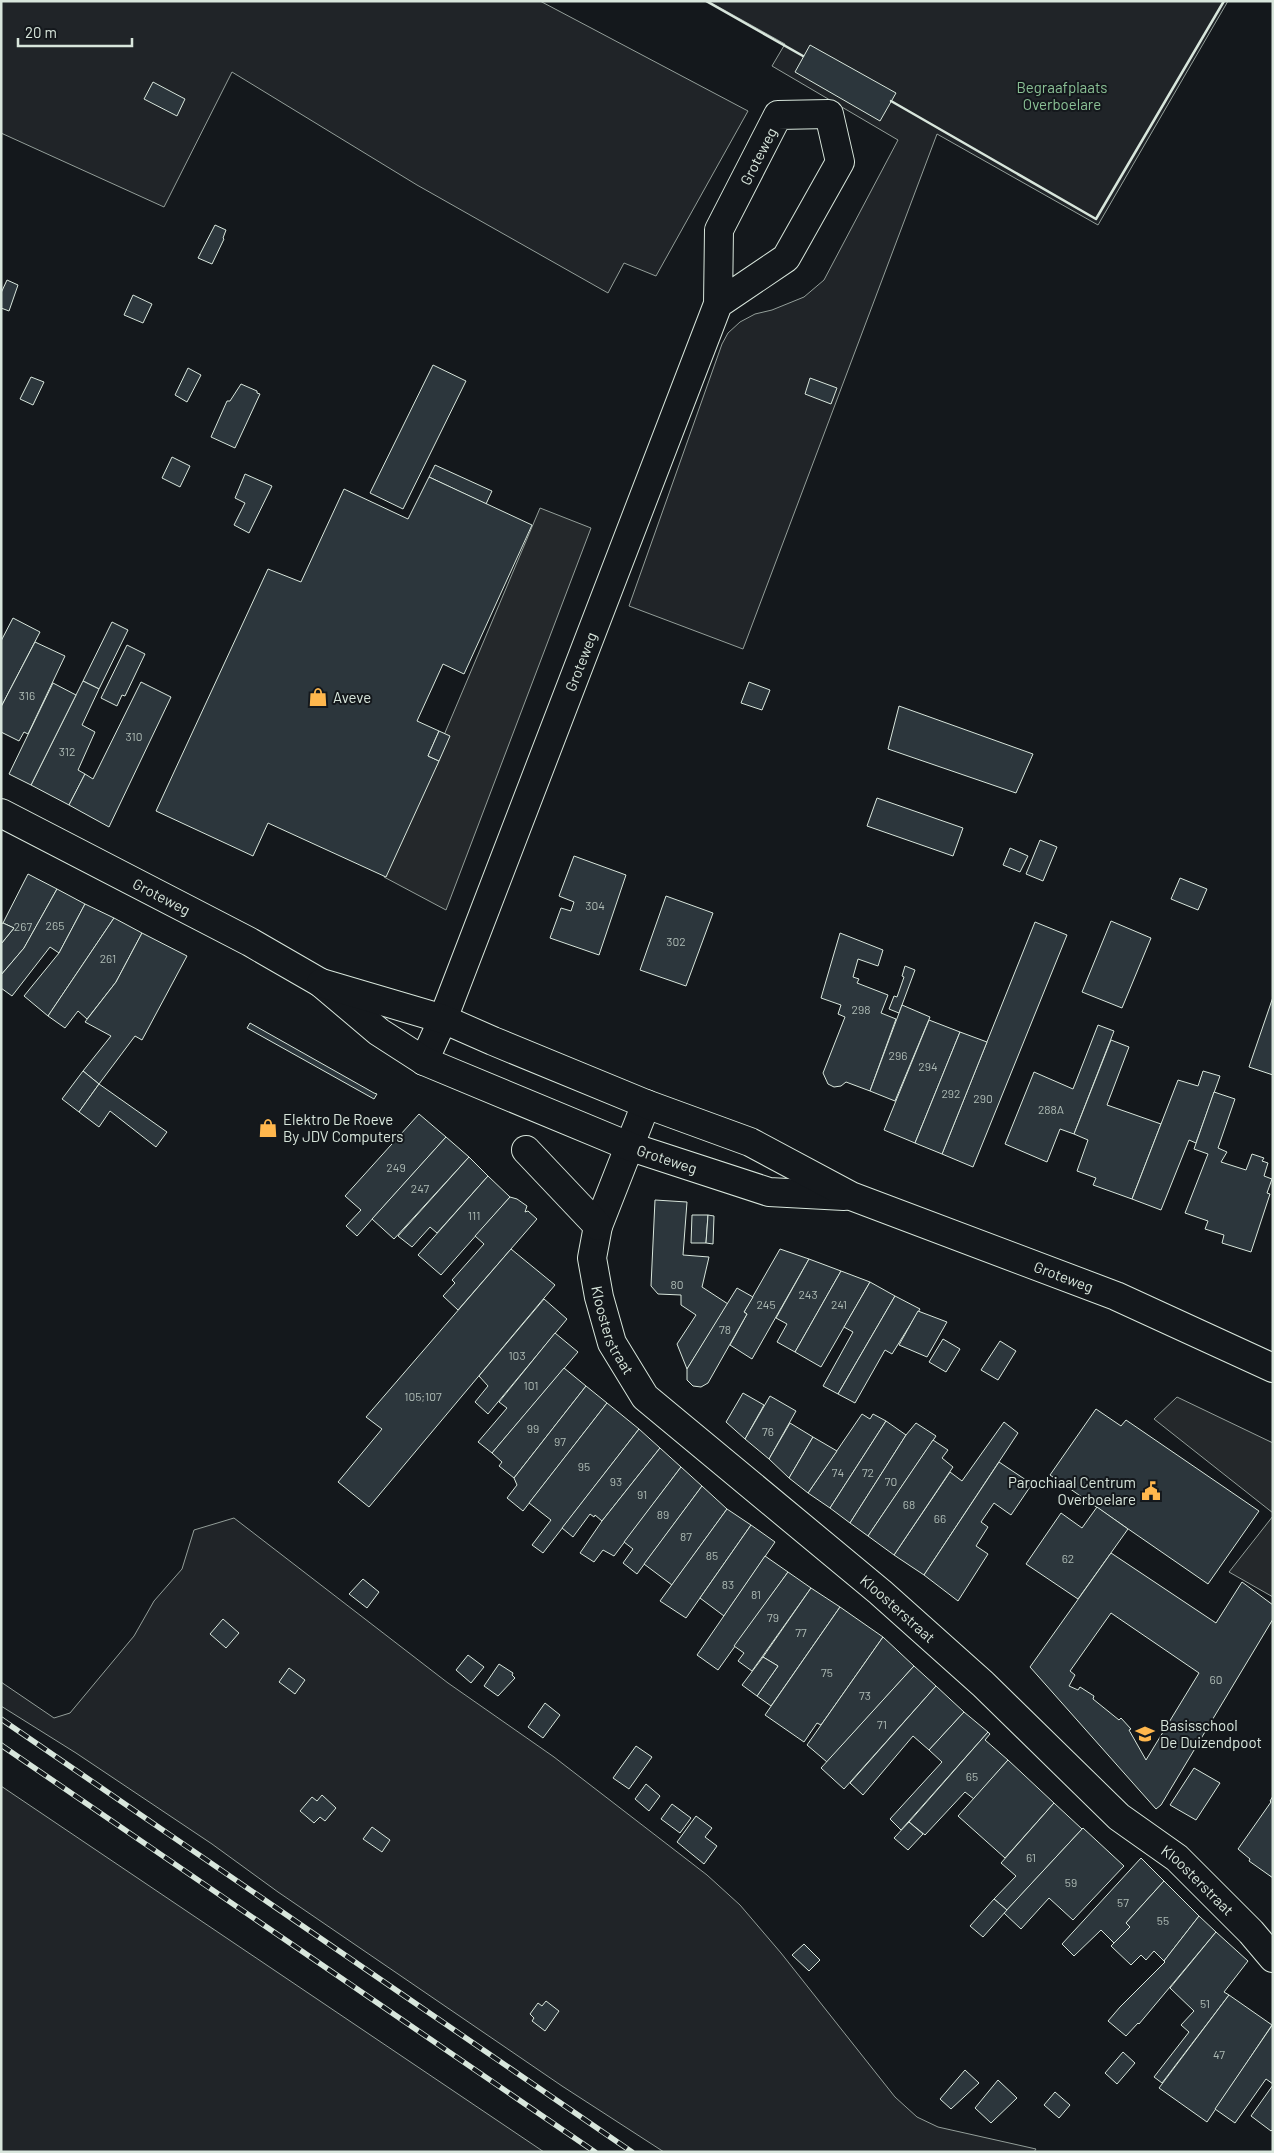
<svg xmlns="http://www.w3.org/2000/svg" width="1274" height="2153" font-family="Barlow,sans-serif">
  <rect width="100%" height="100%" fill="#14181c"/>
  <g fill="#202428" stroke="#939e99">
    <path d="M1 1H540L748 111 656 276 624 263 608 293 417 185 232 72 164 207 1 133Z"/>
    <path d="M708 1H1228L1098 225 937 134 743 649 629 606 722 344 728 333 740 322 755 314 772 310 804 297 824 280 898 140 772 66 785 44Z"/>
    <path d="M234 1518 448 1683 554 1757 707 1875 740 1905 781 1953 895 2097 917 2117 938 2127 1036 2149 1034 2152H664L562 2086 278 1892 212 1844 76 1753 1 1706V1682L54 1718 70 1713 134 1636 154 1601 182 1569 194 1530Z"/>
    <path d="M1 1786 544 2152H1Z"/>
  </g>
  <g fill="#24282b" stroke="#939e99">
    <path d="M540 508 591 528 446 910 384 877Z"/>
    <path d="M1177 1397 1273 1443V1513L1154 1419Z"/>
    <path d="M1273 1516V1597L1229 1572Z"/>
  </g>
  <g fill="#2c363c" stroke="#d8e6dc" fill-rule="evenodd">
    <path d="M810 45 896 93 880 121 795 72Z"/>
    <path d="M153 82 185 99 177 116 144 99Z"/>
    <path d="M215 225 226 230 223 238 224 239 212 264 198 258Z"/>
    <path d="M7 280 18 285 9 311 1 308V293Z"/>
    <path d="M133 295 152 304 143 323 124 315Z"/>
    <path d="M433 365 466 381 403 509 370 493Z"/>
    <path d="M188 368 201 375 187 402 175 395Z"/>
    <path d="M31 377 44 382 33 405 20 399Z"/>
    <path d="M810 378 837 388 831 404 805 394Z"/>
    <path d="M241 384 257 391V393L260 394 235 448 211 437 227 401H230Z"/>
    <path d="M172 457 190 466 180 487 162 478Z"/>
    <path d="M435 465 492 491 486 504 429 477Z"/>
    <path d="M245 474 272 486 249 533 234 525 245 503 235 498Z"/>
    <path d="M429 477 532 525 464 674 443 664 417 721 439 731 428 756 439 761 386 877 268 823 253 856 156 811 268 569 301 582 344 489 408 519Z"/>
    <path d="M13 618 40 632 1 707V641Z"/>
    <path d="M112 622 128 630 99 689 83 681Z"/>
    <path d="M35 642 65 656 28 734 24 732 19 741 1 732V707Z"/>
    <path d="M127 645 145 654 125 696 122 695 117 706 101 698Z"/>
    <path d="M83 681 99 689 82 725 95 732 78 770 85 774 69 805 31 785Z"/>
    <path d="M141 682 171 697 109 827 69 805 85 774 93 779Z"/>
    <path d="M749 682 770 690 762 710 741 703Z"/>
    <path d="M53 683 76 695 31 785 9 774Z"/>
    <path d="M899 706 1033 754 1016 793 888 749Z"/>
    <path d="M439 731 450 736 439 761 428 756Z"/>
    <path d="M877 798 963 828 953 856 867 826Z"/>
    <path d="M1040 840 1057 847 1043 881 1026 874Z"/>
    <path d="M1010 848 1028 856 1020 872 1003 865Z"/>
    <path d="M574 856 626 875 599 955 550 938 561 908 571 911 574 902 559 896Z"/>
    <path d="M28 874 57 889 24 948 1 975V944L14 928 3 923Z"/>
    <path d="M1180 878 1207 889 1198 910 1171 899Z"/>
    <path d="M57 889 85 904 59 953 50 947 12 996 1 988V975L24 948Z"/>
    <path d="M666 896 713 913 686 986 640 970Z"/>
    <path d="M85 904 114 918 48 1016 24 996 59 953Z"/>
    <path d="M114 918 142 933 116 982 87 1019 78 1011 65 1028 48 1016Z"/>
    <path d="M1111 921 1151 938 1122 1008 1082 992Z"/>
    <path d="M1035 922 1067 935 973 1167 942 1154Z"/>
    <path d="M3 923 14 928 1 944V924Z"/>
    <path d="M142 933 187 956 142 1040 135 1036 99 1084 83 1071 111 1036 85 1022 116 982Z"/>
    <path d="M840 933 883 950 878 966 858 959 853 977 859 979 857 983 888 995 881 1013 896 1019 870 1091 846 1082 841 1086 834 1087 828 1084 823 1073 845 1017 838 1014 841 1005 821 998Z"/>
    <path d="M905 966 915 970 899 1013 889 1009 894 996 897 997 904 977 902 976Z"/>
    <path d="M1273 997V1075L1249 1067Z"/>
    <path d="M902 1005 930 1017 895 1101 870 1091Z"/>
    <path d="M929 1020 960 1032 915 1143 884 1130Z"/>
    <path d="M250 1023 374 1093 377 1094 374 1099 247 1028Z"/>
    <path d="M1098 1025 1114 1031 1074 1134 1060 1129 1047 1162 1005 1144 1034 1072 1073 1089Z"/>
    <path d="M960 1032 987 1042 942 1154 915 1143Z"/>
    <path d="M1111 1040 1129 1047 1107 1105 1161 1124 1132 1199 1093 1185 1096 1178 1077 1171 1088 1140 1074 1134Z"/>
    <path d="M83 1071 99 1084 79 1112 62 1099Z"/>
    <path d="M1203 1071 1220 1076 1196 1143 1189 1140 1161 1210 1132 1199 1178 1080 1198 1086Z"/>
    <path d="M99 1084 167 1132 156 1147 110 1111 99 1127 79 1112Z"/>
    <path d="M1214 1092 1235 1099 1218 1148 1227 1152 1221 1162 1246 1170 1252 1154 1264 1158 1262 1161 1268 1163 1264 1176 1272 1179 1267 1193 1270 1194 1251 1252 1222 1243 1224 1235 1205 1229 1208 1221 1185 1213 1208 1154 1194 1149Z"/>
    <path d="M419 1114 446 1137 357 1236 346 1226 361 1210 345 1196Z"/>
    <path d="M446 1137 469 1157 394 1239 372 1219Z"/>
    <path d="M469 1157 488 1176 437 1233 430 1227 412 1247 398 1236Z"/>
    <path d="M488 1176 510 1197 441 1275 418 1255Z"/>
    <path d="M510 1197 517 1199 527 1206 525 1212 528 1211 537 1219 458 1310 443 1296 455 1283 452 1280 484 1244 475 1236Z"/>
    <path d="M655 1200 687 1202 683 1255 709 1257 702 1287 728 1304 687 1369 677 1344 696 1315 681 1305V1295L658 1294 651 1286Z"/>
    <path d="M692 1215H708L706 1243H691Z"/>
    <path d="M708 1215 714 1216 713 1244 706 1243Z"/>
    <path d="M511 1249 555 1285 369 1507 338 1482 382 1429 366 1417Z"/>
    <path d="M780 1249 809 1259 752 1359 730 1345 747 1314 744 1312Z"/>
    <path d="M809 1259 841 1271 795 1352 777 1342 787 1324 776 1318Z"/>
    <path d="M841 1271 870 1282 821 1367 795 1352Z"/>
    <path d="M870 1282 895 1296 838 1394 823 1386 853 1332 844 1327Z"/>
    <path d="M737 1288 753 1297 744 1312 747 1314 708 1383 701 1387 693 1386 687 1380V1369Z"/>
    <path d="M895 1296 920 1309 892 1354 885 1350 855 1403 838 1394Z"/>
    <path d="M544 1299 567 1319 488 1414 475 1402 488 1386 479 1376Z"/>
    <path d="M918 1311 947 1322 927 1357 899 1345Z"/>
    <path d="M555 1333 578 1352 492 1453 478 1442 507 1408 499 1402Z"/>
    <path d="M943 1339 960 1349 946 1372 929 1362Z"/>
    <path d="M1000 1341 1016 1351 998 1380 981 1370Z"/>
    <path d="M564 1368 586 1386 514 1478 499 1466 502 1462 492 1453Z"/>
    <path d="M586 1386 607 1403 523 1511 507 1498 517 1485 514 1478Z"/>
    <path d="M743 1393 764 1405 745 1439 726 1422Z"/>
    <path d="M770 1396 796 1411 769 1459 745 1439Z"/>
    <path d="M607 1403 639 1429 543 1553 532 1545 551 1520 529 1503Z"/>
    <path d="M1096 1409 1121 1426 1126 1420 1259 1511 1208 1584 1050 1475Z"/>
    <path d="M862 1414 870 1419 873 1414 886 1421 830 1508 808 1493Z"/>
    <path d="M886 1421 906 1435 850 1523 830 1508Z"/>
    <path d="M1004 1422 1018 1433 924 1575 894 1555 950 1472 962 1481Z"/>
    <path d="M790 1423 813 1437 789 1478 769 1459Z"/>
    <path d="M916 1423 936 1436 868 1536 850 1523 906 1435Z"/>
    <path d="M639 1429 660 1448 602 1521 595 1515 594 1517 590 1514 573 1537 562 1528Z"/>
    <path d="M813 1437 837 1451 808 1493 789 1478Z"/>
    <path d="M933 1440 948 1450 942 1458 953 1467 894 1555 868 1536Z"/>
    <path d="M660 1448 681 1467 614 1556 603 1550 594 1562 580 1553 602 1521Z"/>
    <path d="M999 1462 1032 1484 1011 1515 994 1503 981 1522 988 1527 976 1546 988 1554 958 1601 924 1575Z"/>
    <path d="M681 1467 702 1486 637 1574 623 1563 633 1549 624 1542Z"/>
    <path d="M702 1486 727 1509 672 1585 644 1564Z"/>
    <path d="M1097 1507 1128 1529 1078 1599 1026 1564 1061 1513 1082 1528Z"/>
    <path d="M727 1509 751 1525 686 1618 660 1601Z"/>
    <path d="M751 1525 775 1542 724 1616 700 1598Z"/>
    <path d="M1111 1553 1216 1623 1242 1582 1273 1605V1619L1161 1805 1156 1809 1030 1667ZM1111 1613 1199 1673 1146 1760 1129 1730 1131 1729 1121 1718 1119 1720 1093 1699 1094 1696 1080 1687 1078 1690 1069 1686 1075 1675 1070 1671Z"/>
    <path d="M765 1556 788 1572 718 1670 697 1655Z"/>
    <path d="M788 1572 811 1588 752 1671 738 1661 744 1653 734 1646Z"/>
    <path d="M363 1579 379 1592 367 1608 349 1594Z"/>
    <path d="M811 1588 840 1607 771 1706 757 1696 778 1666 763 1657Z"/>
    <path d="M840 1607 883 1637 821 1725 817 1723 804 1742 765 1715Z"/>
    <path d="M223 1619 239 1633 226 1648 210 1634Z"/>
    <path d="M883 1637 914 1666 827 1762 807 1745Z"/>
    <path d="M468 1655 484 1667 471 1683 456 1670Z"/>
    <path d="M763 1657 778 1666 757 1696 742 1685Z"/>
    <path d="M499 1664 513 1673 512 1675 515 1678 498 1696 484 1686Z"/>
    <path d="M914 1666 936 1686 844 1789 821 1768Z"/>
    <path d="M289 1668 305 1680 295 1694 279 1682Z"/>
    <path d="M936 1686 964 1712 929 1750 913 1736 863 1795 850 1783Z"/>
    <path d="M545 1703 560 1715 543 1738 528 1727Z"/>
    <path d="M964 1712 988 1732 901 1830 890 1819 942 1762 929 1750Z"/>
    <path d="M988 1732 990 1734 985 1740 1008 1760 974 1799 965 1792 925 1835 909 1822Z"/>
    <path d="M636 1746 652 1757 629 1789 613 1778Z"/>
    <path d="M1008 1760 1054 1803 1005 1858 958 1816Z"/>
    <path d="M1194 1768 1220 1783 1196 1820 1170 1805Z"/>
    <path d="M646 1784 660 1796 649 1811 635 1799Z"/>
    <path d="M322 1795 336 1808 325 1821 320 1817 314 1823 300 1811 312 1797 317 1801Z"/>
    <path d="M1273 1796V1878L1249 1861 1250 1859 1238 1849 1271 1802 1270 1801Z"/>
    <path d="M1054 1803 1082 1829 1007 1910 994 1899 1016 1876 1001 1863Z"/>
    <path d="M672 1804 691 1818 680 1833 661 1819Z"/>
    <path d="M696 1816 712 1828 705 1837 717 1846 704 1864 677 1842Z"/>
    <path d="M909 1822 923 1834 908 1850 894 1838Z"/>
    <path d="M372 1827 390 1840 382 1852 363 1839Z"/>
    <path d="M1083 1828 1124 1866 1073 1920 1049 1898 1021 1929 1004 1913Z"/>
    <path d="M1141 1858 1164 1881 1126 1923 1130 1927 1114 1943 1101 1930 1074 1956 1062 1944Z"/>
    <path d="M1164 1881 1199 1916 1164 1961 1154 1951 1146 1960 1141 1955 1131 1965 1111 1946 1130 1927 1126 1923Z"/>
    <path d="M994 1899 1007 1910 983 1937 970 1926Z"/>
    <path d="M1199 1916 1216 1932 1139 2024 1138 2023 1126 2036 1108 2021 1120 2007 1165 1962 1164 1961Z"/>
    <path d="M1216 1932 1248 1961 1224 1992 1229 1995 1162 2083 1154 2077 1189 2032 1181 2025 1194 2011 1170 1988Z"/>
    <path d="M804 1944 820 1960 809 1971 792 1955Z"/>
    <path d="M1229 1995 1272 2025 1207 2122 1159 2088Z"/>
    <path d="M546 2001 559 2011 545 2031 532 2021 534 2018 530 2014 538 2003 542 2006Z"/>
    <path d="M1273 2024V2084L1266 2079 1235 2123 1215 2109Z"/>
    <path d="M1123 2052 1135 2063 1117 2084 1105 2073Z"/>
    <path d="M965 2070 979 2083 951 2109 940 2099Z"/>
    <path d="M998 2080 1017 2098 991 2123 975 2108Z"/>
    <path d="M1273 2085V2129L1271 2131 1251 2116Z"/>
    <path d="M1055 2092 1070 2105 1059 2118 1044 2105Z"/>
  </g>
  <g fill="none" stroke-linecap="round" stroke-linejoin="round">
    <g stroke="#d8e6dc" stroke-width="30">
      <g id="street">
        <path id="s1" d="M424 1061 443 1019 718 304 786 258 840 162 829 114 778 115 719 230 718 304"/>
        <path id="s2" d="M646 1104 598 1226 592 1258 599 1297 612 1343 645 1397 880 1592 983 1684 1119 1817 1177 1858 1251 1932 1273 1958"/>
        <path d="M526 1150 598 1226"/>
      </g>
    </g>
    <g stroke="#d8e6dc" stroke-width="30">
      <g id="primary">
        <path id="s3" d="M1 813 250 942 321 983 379 1032 424 1061 631 1147 769 1192 844 1196"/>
        <path id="s4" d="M321 983 443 1019 493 1041 646 1104 750 1142 851 1196 1116 1296 1273 1368"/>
      </g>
    </g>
    <use href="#street" stroke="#14181c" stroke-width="28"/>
    <use href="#primary" stroke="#14181c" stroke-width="28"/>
    <g stroke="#d8e6dc" stroke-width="5.5">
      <g id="rail">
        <path d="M1 1719 632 2152"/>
        <path d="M1 1745 595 2152"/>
      </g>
    </g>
    <use href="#rail" stroke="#14181c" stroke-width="4" stroke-dasharray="11" stroke-linecap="butt"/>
    <g stroke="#d8e6dc" stroke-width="2.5">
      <path d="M706 1 803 56"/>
      <path d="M891 101 1096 219 1224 1"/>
    </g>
  </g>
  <defs>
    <g id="shop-bare" transform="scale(1.5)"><path d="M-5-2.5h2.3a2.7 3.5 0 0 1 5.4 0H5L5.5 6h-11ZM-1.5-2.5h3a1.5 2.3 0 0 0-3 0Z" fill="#ffb74d" stroke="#14181c" stroke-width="2.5" paint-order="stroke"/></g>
    <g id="civic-bare" transform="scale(1.5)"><path d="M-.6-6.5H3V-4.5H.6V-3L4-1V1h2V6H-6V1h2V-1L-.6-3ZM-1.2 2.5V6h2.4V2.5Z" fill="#ffb74d" stroke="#14181c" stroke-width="2.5" paint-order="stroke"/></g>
    <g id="school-bare" transform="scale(1.5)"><path d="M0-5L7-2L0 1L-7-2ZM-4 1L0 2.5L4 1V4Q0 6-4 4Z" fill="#ffb74d" stroke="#14181c" stroke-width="2.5" paint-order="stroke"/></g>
  </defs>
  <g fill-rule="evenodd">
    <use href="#shop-bare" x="318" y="697"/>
    <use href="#shop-bare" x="268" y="1128"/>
    <use href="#civic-bare" x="1151" y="1491"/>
    <use href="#school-bare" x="1145" y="1734"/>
  </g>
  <g text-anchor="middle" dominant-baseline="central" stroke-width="4" stroke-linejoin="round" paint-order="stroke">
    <g font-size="12" fill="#adbab4">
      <text x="27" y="695">316</text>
      <text x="134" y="736">310</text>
      <text x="67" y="751">312</text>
      <text x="595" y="905">304</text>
      <text x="55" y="925">265</text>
      <text x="23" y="926">267</text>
      <text x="676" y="941">302</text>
      <text x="108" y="958">261</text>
      <text x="861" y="1009">298</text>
      <text x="898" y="1055">296</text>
      <text x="928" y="1066">294</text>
      <text x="951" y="1093">292</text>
      <text x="983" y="1098">290</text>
      <text x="1051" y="1109">288A</text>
      <text x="396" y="1167">249</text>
      <text x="420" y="1188">247</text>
      <text x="474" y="1215">111</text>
      <text x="677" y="1284">80</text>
      <text x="808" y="1294">243</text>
      <text x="766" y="1304">245</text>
      <text x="839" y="1304">241</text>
      <text x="725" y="1329">78</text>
      <text x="517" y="1355">103</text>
      <text x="531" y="1385">101</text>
      <text x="423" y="1396">105;107</text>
      <text x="533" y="1428">99</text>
      <text x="768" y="1431">76</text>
      <text x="560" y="1441">97</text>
      <text x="584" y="1466">95</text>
      <text x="838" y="1472">74</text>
      <text x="868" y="1472">72</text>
      <text x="616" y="1481">93</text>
      <text x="891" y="1481">70</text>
      <text x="642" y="1494">91</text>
      <text x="909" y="1504">68</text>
      <text x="663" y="1514">89</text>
      <text x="940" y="1518">66</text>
      <text x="686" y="1536">87</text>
      <text x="712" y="1555">85</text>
      <text x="1068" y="1558">62</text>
      <text x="728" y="1584">83</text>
      <text x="756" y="1594">81</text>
      <text x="773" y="1617">79</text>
      <text x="801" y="1632">77</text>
      <text x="827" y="1672">75</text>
      <text x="1216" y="1679">60</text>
      <text x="865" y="1695">73</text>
      <text x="882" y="1724">71</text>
      <text x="972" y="1776">65</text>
      <text x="1031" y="1857">61</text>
      <text x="1071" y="1882">59</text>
      <text x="1123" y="1902">57</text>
      <text x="1163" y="1920">55</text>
      <text x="1205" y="2003">51</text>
      <text x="1219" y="2054">47</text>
    </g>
    <g font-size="15" fill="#8ac095" stroke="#14181c">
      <text x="1062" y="87">Begraafplaats<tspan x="1062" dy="17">Overboelare</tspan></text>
    </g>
    <g font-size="15" fill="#d8e6dc" stroke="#14181c">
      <text transform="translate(758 156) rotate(-63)">Groteweg</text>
      <text stroke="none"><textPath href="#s1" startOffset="429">Groteweg</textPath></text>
      <text stroke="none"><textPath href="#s3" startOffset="181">Groteweg</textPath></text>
      <text stroke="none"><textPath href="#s3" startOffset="754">Groteweg</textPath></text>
      <text stroke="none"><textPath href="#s4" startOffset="800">Groteweg</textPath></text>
      <text stroke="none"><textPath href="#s2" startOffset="239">Kloosterstraat</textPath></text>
      <text stroke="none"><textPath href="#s2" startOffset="644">Kloosterstraat</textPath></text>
      <text stroke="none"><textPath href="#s2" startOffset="1049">Kloosterstraat</textPath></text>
    </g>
    <g font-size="15" fill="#d8e6dc" stroke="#14181c" text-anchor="start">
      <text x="333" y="697">Aveve</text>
      <text x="283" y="1119">Elektro De Roeve<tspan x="283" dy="17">By JDV Computers</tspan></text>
      <text x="1136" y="1482" text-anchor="end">Parochiaal Centrum<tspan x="1136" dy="17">Overboelare</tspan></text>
      <text x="1160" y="1725">Basisschool<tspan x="1160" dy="17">De Duizendpoot</tspan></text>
    </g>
  </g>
  <rect width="1274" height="2153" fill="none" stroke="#d8e6dc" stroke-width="5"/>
  <path d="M18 38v8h114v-8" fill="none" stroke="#d8e6dc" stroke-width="2.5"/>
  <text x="25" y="38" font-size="15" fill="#d8e6dc" stroke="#14181c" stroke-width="4" paint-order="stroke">20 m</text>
</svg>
